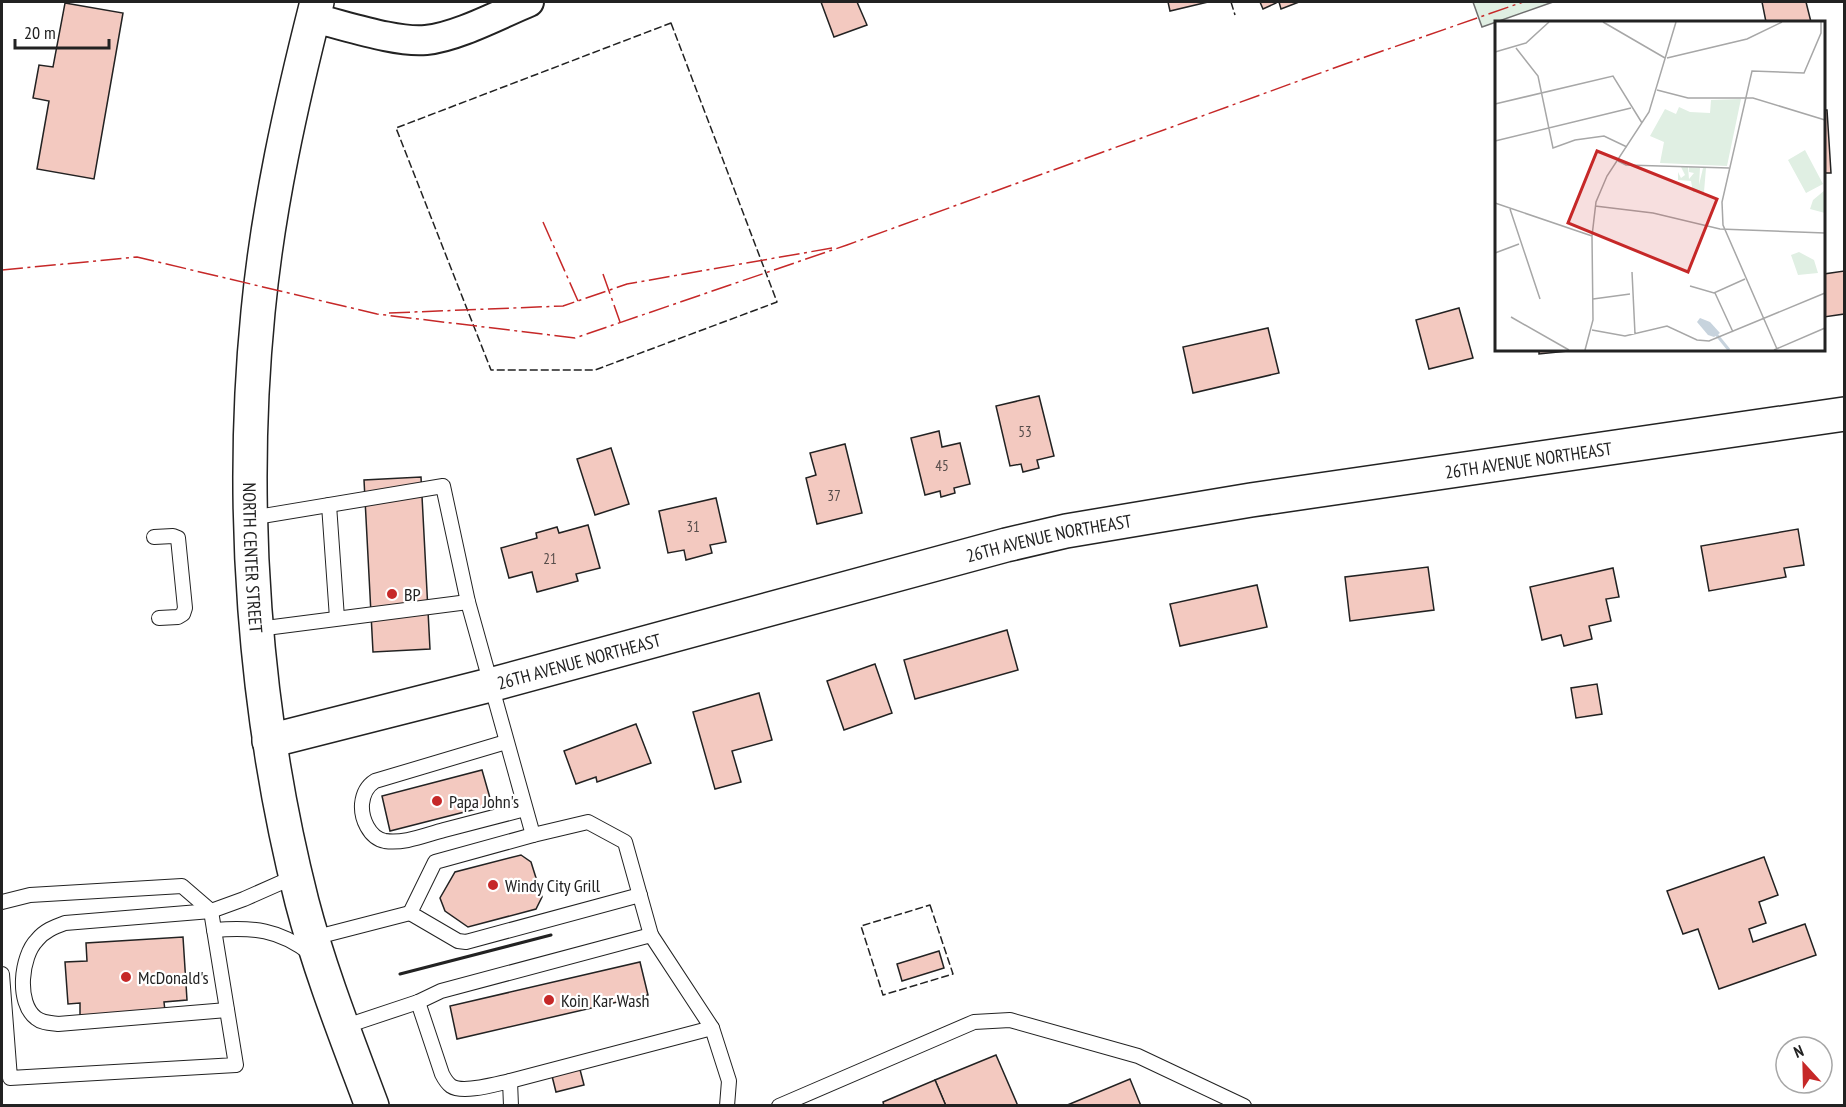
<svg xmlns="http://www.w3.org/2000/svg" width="1846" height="1107" font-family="'PT Sans Narrow',sans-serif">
  <rect width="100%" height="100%" fill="#fff"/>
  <path fill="#e0efe3" stroke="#6f6f6f" stroke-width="1.5" d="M1473 2H1553L1482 27Z"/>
  <g fill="#f3c9c0" stroke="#222" stroke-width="1.5">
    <path d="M821 2H857L867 25 834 37Z"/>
    <path d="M1168 2H1208L1170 11Z"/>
    <path d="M1260 2H1276V3L1263 9Z"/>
    <path d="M1279 2H1299L1281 9Z"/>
    <path d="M1762 2H1806L1811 22H1766Z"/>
    <path d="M65 3 123 13 94 179 37 169 49 101 33 98 39 65 53 67Z"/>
    <path d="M1824 110H1827L1831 173H1824Z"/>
    <path d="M1844 271V314L1824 317V274Z"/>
    <path d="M1459 308 1473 358 1429 369 1416 320Z"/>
    <path d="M1268 328 1279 373 1193 393 1183 347Z"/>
    <path d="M1539 350H1578L1539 354Z"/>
    <path d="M1039 396 1054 456 1037 460 1039 468 1023 472 1021 464 1010 466 996 406Z"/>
    <path d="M939 431 942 447 960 443 970 484 954 488 955 493 941 497 940 491 925 495 911 438Z"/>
    <path d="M845 444 862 513 817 524 806 478 816 475 810 453Z"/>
    <path d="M611 448 629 504 595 515 577 459Z"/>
    <path d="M421 477 430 649 373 652 364 480Z"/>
    <path d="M716 498 726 542 710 545 712 553 686 560 684 550 668 553 659 511Z"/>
    <path d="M588 525 600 568 576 574 578 581 537 592 532 572 509 578 501 548 537 538 536 533 557 527 559 533Z"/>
    <path d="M1798 529 1804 565 1784 568 1786 577 1709 591 1701 546Z"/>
    <path d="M1428 567 1434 610 1350 621 1345 577Z"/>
    <path d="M1613 568 1619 597 1606 599 1611 621 1589 626 1592 639 1564 646 1561 635 1542 640 1530 587Z"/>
    <path d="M1257 585 1267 627 1180 646 1170 604Z"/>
    <path d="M1007 630 1018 670 915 699 904 660Z"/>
    <path d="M875 664 892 713 844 730 827 681Z"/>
    <path d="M1597 684 1602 714 1576 718 1571 688Z"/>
    <path d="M759 693 772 740 732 751 741 782 715 789 693 712Z"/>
    <path d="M636 724 651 763 597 782 596 777 576 784 564 751Z"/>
    <path d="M482 770 492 805 390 831 382 796Z"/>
    <path d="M521 855 531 862 542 897 536 909 468 927 445 911 440 898 455 872Z"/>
    <path d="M1764 857 1778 895 1759 902 1766 923 1749 929 1753 942 1805 924 1816 955 1719 989 1698 929 1683 934 1667 891Z"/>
    <path d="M183 937 187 1000 164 1002 165 1011 80 1016V1003L68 1004 65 962 87 961 86 943Z"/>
    <path d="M939 951 944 968 902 981 897 964Z"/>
    <path d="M640 962 648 995 457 1039 450 1006Z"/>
    <path d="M996 1055 1018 1106H946L935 1080Z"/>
    <path d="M577 1058 584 1085 556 1092 549 1064Z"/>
    <path d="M1130 1079 1141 1106H1065Z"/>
    <path d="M935 1080 946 1106H884L883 1102Z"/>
  </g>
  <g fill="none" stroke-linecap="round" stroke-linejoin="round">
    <g stroke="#222" stroke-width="16">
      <g id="service">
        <path d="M329 505 337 618"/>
        <path d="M251 518 443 486 468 602 533 835 588 822 625 842 651 935"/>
        <path d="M154 537 173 536 178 538 185 608 183 614 178 617 159 618"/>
        <path d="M258 629 468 602"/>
        <path d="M506 742 375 781C367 786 363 794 362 804 361 818 369 838 385 841 404 844 425 835 444 830 471 823 498 816 525 809"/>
        <path d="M533 835 435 862 410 913 458 941 466 942 640 895"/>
        <path d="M2 902 30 895 182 886 211 911 236 1065 10 1078 2 974"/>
        <path d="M214 930C253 927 279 929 311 954"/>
        <path d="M313 938 410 913"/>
        <path d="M418 1002 442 1074C444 1078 447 1083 451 1086 463 1094 496 1084 510 1081L511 1106"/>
        <path d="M227 1010 58 1024C50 1023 42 1023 36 1018 16 1003 21 956 37 940 44 931 54 927 65 923L211 911 244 899 296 876"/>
        <path d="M343 1027 418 1002 441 991 651 935 712 1028 729 1081 727 1106"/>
        <path d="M510 1081 712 1028"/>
        <path d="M779 1106 974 1022 1010 1020 1138 1056 1244 1106"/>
      </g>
    </g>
    <g stroke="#222" stroke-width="32">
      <path id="minor" d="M313 18C344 25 396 43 426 40 457 37 500 14 529 2"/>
    </g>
    <g stroke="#222" stroke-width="36">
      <g id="tertiary">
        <path id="s1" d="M269 741 490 685 1006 545 1066 531 1251 500 1844 414"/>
      </g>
    </g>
    <g stroke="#222" stroke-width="36">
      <g id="primary">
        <path id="s2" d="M317 2C291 104 268 207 258 312 239 505 254 714 302 902 320 971 347 1039 372 1106"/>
      </g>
    </g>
    <use href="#service" stroke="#fff" stroke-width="14"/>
    <use href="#minor" stroke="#fff" stroke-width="28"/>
    <use href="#tertiary" stroke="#fff" stroke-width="33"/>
    <use href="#primary" stroke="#fff" stroke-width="33"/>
    <g stroke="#222" stroke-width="1.5" stroke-dasharray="8 3" stroke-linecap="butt">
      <path d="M1231 2 1235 15"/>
      <path d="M671 23 777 302 595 370H491L396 128Z"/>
      <path d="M930 905 953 974 883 995 861 926Z"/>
    </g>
    <path stroke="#222" stroke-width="3" d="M400 974 551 935"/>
    <g stroke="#c62828" stroke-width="1.5" stroke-dasharray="21 4.5 3 4.5" stroke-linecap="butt">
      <path d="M543 222 578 301"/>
      <path d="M2 270 137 257 377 314 575 338 847 245 1348 63 1523 2"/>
      <path d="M603 274 620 322"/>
      <path d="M389 313 563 306 627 284 832 248"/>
    </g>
  </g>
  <g fill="#c62828" stroke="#fff" stroke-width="2">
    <circle cx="392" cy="594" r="6"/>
    <circle cx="437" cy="801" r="6"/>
    <circle cx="493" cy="885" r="6"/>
    <circle cx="126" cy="977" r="6"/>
    <circle cx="549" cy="1000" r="6"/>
  </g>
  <g text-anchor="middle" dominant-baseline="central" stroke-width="4.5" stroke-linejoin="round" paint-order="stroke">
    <g font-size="15" fill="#564c4a">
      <text x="1025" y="431">53</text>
      <text x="942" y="465">45</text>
      <text x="834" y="495">37</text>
      <text x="693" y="526">31</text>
      <text x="550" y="558">21</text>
    </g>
    <g font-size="18" fill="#222" stroke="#fff">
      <text stroke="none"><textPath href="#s1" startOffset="1292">26TH AVENUE NORTHEAST</textPath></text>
      <text stroke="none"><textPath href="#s1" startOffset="806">26TH AVENUE NORTHEAST</textPath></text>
      <text stroke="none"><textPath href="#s2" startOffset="562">NORTH CENTER STREET</textPath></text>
      <text stroke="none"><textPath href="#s1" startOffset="320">26TH AVENUE NORTHEAST</textPath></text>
    </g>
    <g font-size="18" fill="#222" stroke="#fff" text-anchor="start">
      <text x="404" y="594">BP</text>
      <text x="449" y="801">Papa John's</text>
      <text x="505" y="885">Windy City Grill</text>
      <text x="138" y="977">McDonald's</text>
      <text x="561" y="1000">Koin Kar Wash</text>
    </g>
  </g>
  <g transform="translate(1495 21)">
    <rect width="330" height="330" fill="#fff"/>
    <path d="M246 78 232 145 165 142 169 121 155 115 170 88 181 93 184 86 195 91 215 92 216 79ZM310 129 328 163 311 172 293 139ZM186 146H193L194 158 199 152 194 151V146L205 147 204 164 208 147H211L209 171H198L196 160 183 159V151L186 157 190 154ZM330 169V192L315 188 318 179ZM304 231 319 239 323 252 303 254 296 234Z" fill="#e0efe3"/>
    <path d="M205 297 215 301 225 312 219 316 213 314 202 301Z" fill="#c7d3dd"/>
    <path fill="none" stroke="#c7d3dd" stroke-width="3" d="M221 313 234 329"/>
    <path fill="none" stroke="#a7a7a7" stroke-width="1.5" d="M108 1 170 37M21 27 43 55 58 127 80 119 109 115 132 126M0 31 31 22 54 1M172 37 252 18 287 1M162 69 193 77H258L330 99M0 83 118 55 147 102M0 120 136 87M123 140 131 144 234 147M0 182 97 215M100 185 158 192 225 208 330 212M15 188 45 278M0 232 24 223M137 251 140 313M195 265 219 272 250 258M220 272 238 311M98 278 135 273M16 296 74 329M97 309 130 315 172 305 202 319 214 320 330 272M282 328 228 204 227 181 257 50 309 52 326 12V1M90 329 98 299 97 215 101 181 112 155 154 91 181 1M279 329 330 307"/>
    <path fill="#c62828" fill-opacity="0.15" stroke="#c62828" stroke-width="3" d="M102 130 222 178 193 251 73 202Z"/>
    <rect width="330" height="330" fill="none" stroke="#222" stroke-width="3"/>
  </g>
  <rect width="1846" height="1107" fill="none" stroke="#222222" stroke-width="6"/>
  <g transform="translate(1804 1065) rotate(338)"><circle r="28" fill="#ffffff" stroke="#a7a7a7" stroke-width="1.5"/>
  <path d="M0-4.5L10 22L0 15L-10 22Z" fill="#c62828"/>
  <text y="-9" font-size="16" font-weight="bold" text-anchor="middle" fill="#222222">N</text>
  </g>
  <path d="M15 39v9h94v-9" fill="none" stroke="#222222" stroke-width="3"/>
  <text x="24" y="39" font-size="18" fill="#222222" stroke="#ffffff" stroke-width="4.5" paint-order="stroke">20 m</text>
</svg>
